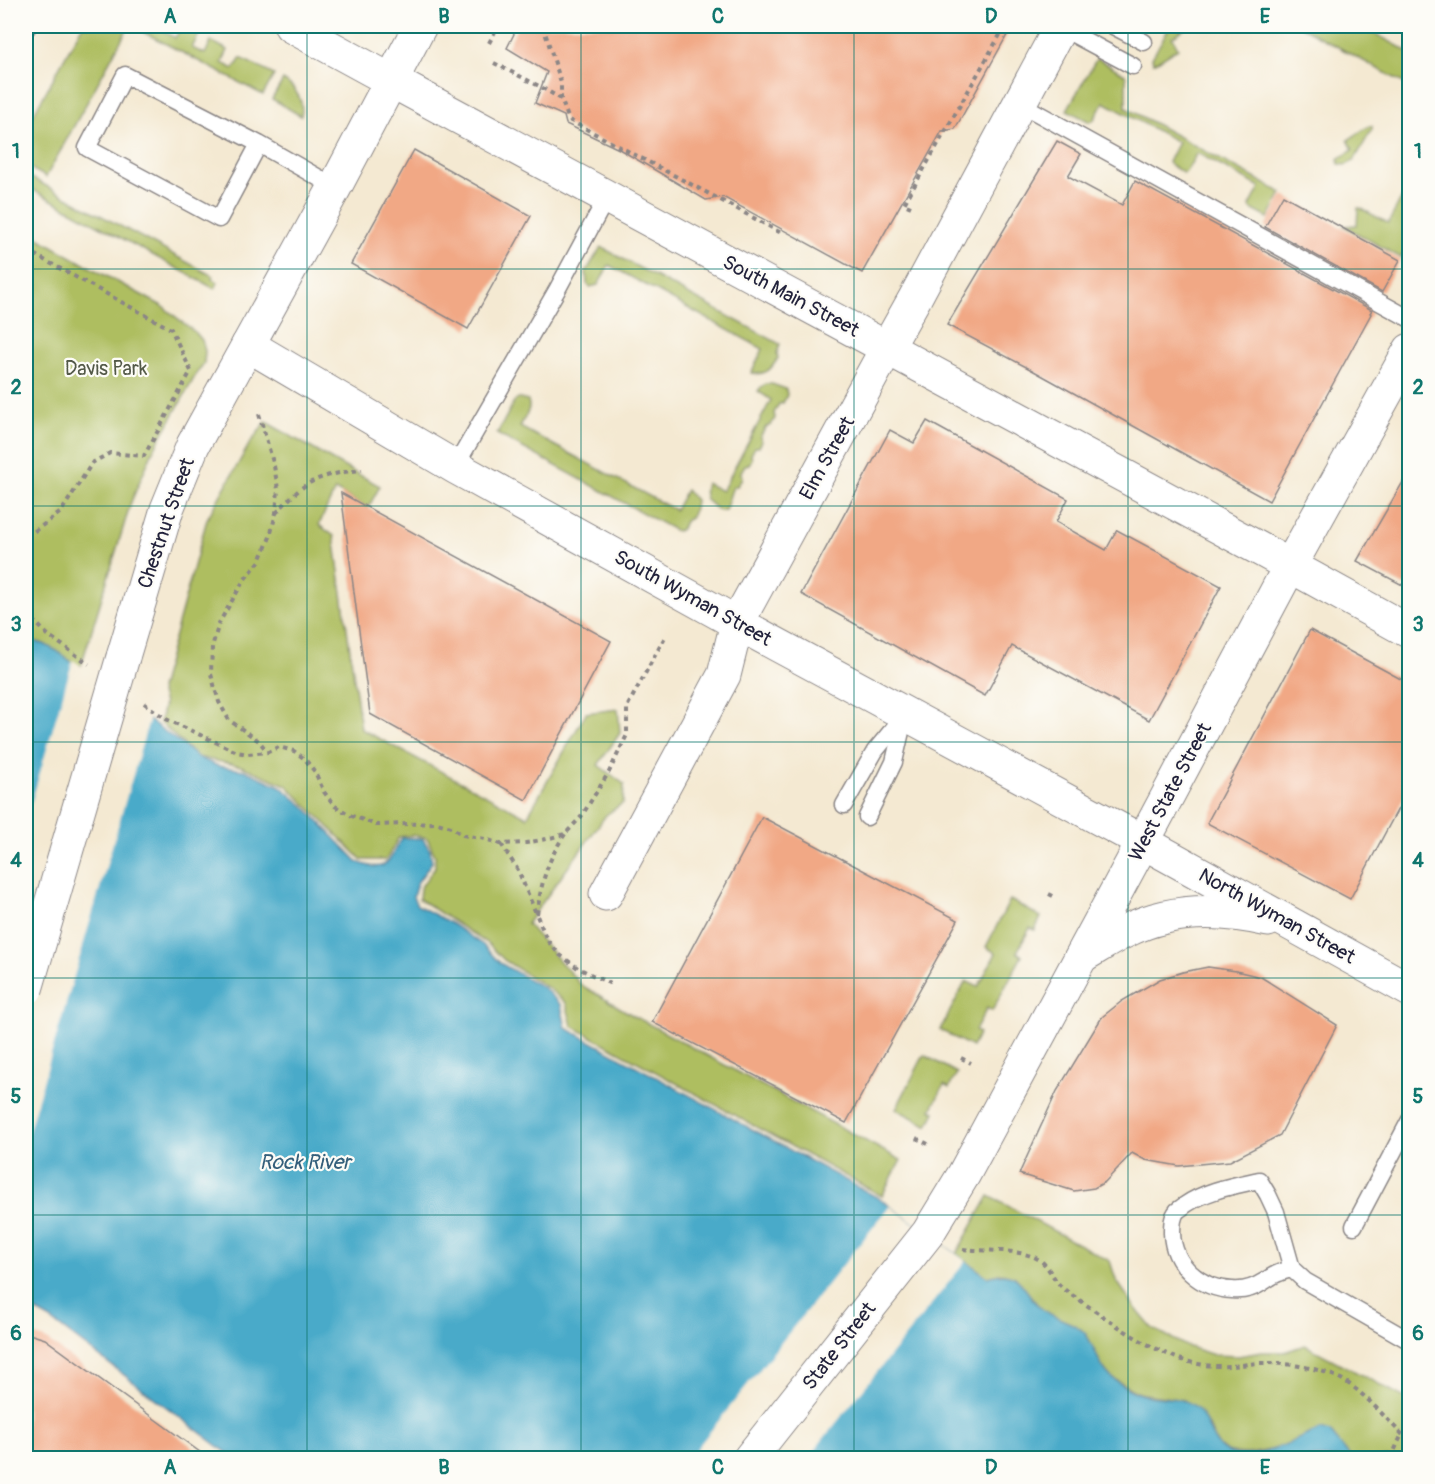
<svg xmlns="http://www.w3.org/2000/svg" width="1435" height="1484" font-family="Pangolin,sans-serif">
  <rect width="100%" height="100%" fill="#fdfcf7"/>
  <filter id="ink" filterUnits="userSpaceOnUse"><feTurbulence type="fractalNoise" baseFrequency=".0167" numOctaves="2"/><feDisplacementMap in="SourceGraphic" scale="12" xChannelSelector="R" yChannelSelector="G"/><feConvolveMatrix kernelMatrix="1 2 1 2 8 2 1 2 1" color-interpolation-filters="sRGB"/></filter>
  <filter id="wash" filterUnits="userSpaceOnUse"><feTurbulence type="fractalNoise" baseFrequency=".008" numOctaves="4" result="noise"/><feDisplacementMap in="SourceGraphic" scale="24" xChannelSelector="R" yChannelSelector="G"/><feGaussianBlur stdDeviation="1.35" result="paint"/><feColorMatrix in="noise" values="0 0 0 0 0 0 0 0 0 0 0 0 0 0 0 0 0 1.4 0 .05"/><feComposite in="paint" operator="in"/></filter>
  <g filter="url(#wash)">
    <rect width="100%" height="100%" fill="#f4e9d2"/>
    <g fill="#aebe61" stroke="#68704e" stroke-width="1.5">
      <path d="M82 26H129L46 177 26 166V128Z"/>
      <path d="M132 26H166L163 31 175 38 182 26 199 34 192 48 205 54 211 41 228 50 222 63 234 69 241 58 274 75 263 95Z"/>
      <path d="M1170 26H1187L1186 28 1172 37 1178 48 1156 62H1153L1152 58Z"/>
      <path d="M1300 26H1361L1409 52V86Z"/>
      <path d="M1097 58 1123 73 1126 76V108L1282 193 1268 218 1251 209 1250 206 1260 187 1197 153 1186 172 1183 173 1169 164 1168 162 1178 142 1104 102 1093 121 1090 122 1067 110Z"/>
      <path d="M283 80C295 87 305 101 301 116L272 99Z"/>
      <path d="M1369 126H1372V129L1354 161 1346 165 1339 164 1338 159 1353 150 1348 140Z"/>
      <path d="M26 175 213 276 212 279 218 282 215 289 26 186Z"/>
      <path d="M1409 185V242L1401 258 1344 226 1357 225 1358 208H1360L1388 223Z"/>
      <path d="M26 231 86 265 162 306 196 333 202 340 205 351 204 363 197 373 152 453 131 502 80 669 44 644 26 639Z"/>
      <path d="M601 247 780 344 777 353 778 358C771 370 765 376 751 373L763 349 609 265 598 285 590 287 587 284 586 272Z"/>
      <path d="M766 384H772L786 389 787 395 783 403 779 404 774 413 775 418 771 425 766 427 760 437 762 441 759 447H755L751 455 752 459 749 464 745 465 741 472 742 478 737 486 733 487C729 495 729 502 725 510L720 511C708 503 701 499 706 483L722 491 771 400 758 391 761 387Z"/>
      <path d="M518 398 528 401C532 410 523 419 520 427L675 510 686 490 695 500 693 513 689 519 686 520 680 530 676 531 497 434 514 402Z"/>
      <path d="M266 422 341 465 380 486 368 508 335 490 319 525 334 536 361 729 527 817 586 713 618 709 620 733 598 765 624 784 623 803 606 815 527 924 581 985 634 1016 901 1160 882 1196 572 1026 566 1003 548 988 504 960 488 944 419 899 420 888 435 867V856L427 838 413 835 399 837 386 860H362L286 785 241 766 197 757 160 722 164 704 160 689 207 519 250 443Z"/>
      <path d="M1010 900 1041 917 1035 930 1030 928 1017 952 1022 956 992 1011 987 1008 975 1031 979 1033 972 1047 940 1030 966 981 978 987 996 953 986 947Z"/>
      <path d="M924 1055 957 1073 949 1088 944 1085 931 1110 935 1112 928 1126 896 1109Z"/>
      <path d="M989 1196 1110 1261 1116 1280 1136 1309 1152 1328 1186 1346 1214 1355 1238 1356 1262 1352H1284L1305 1345 1409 1400V1458H1351L1330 1432 1311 1433 1277 1449 1248 1454 1228 1453 1217 1444 1209 1426 1184 1400 1138 1393 1111 1377 1104 1369 1096 1355 1065 1322 1041 1309 1015 1277 1002 1273 988 1277 956 1254Z"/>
    </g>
    <path fill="#4aaac9" stroke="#366682" stroke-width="1.5" d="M26 639 44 644 57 651 180 743 197 757 218 766 244 770 280 786 304 806 358 862C389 875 388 859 402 838H412L423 839 430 850 432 862 417 883 413 897 417 905 452 924 483 945 500 963 544 988 561 1005 566 1028 880 1199 988 1277C997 1275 1006 1272 1014 1277 1023 1282 1032 1301 1041 1308 1053 1319 1075 1321 1085 1333 1095 1346 1097 1364 1110 1376 1117 1382 1128 1389 1137 1393 1156 1401 1182 1393 1198 1409 1209 1422 1212 1448 1229 1453 1259 1462 1294 1439 1321 1429L1330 1432 1351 1458H234L51 1320 26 1306Z"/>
    <g fill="#f4e9d2">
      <path d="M73 660 150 717 26 1140V820Z"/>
      <path d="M890 1206 966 1261 808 1458H689Z"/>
    </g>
    <g id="blocks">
      <g fill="#f1a885">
        <path d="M518 26H1012L955 129 942 131 862 273 723 197 706 200 619 149 566 124 564 116 535 103 547 72 507 48Z"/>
        <path d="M1057 141 1081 154 1068 176 1122 205 1135 181 1372 310 1370 313 1371 314 1269 501 1032 370 947 325Z"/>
        <path d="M414 150 531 216 468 329 351 264Z"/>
        <path d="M1283 195 1400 260 1382 292 1265 227Z"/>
        <path d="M927 421 1068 499 1056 522 1106 550 1117 530 1221 586 1149 720 1012 646 985 696 801 594 890 430 914 443Z"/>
        <path d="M1410 470V589L1357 561Z"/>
        <path d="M341 493 611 641 526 800 370 714Z"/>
        <path d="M1310 630 1410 684V786L1350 899 1207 823Z"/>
        <path d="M762 817 958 920 846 1123 652 1022Z"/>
        <path d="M1208 967 1236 971 1261 977 1337 1025 1280 1135 1230 1161 1179 1166 1145 1160 1132 1153 1105 1182 1094 1188 1074 1191 1019 1174 1057 1091 1102 1017 1122 1001 1160 979 1183 972Z"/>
        <path d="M26 1333 45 1339 208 1458H26Z"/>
      </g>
    </g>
  </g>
  <g filter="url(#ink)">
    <use href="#blocks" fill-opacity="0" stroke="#8b8686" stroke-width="1.5"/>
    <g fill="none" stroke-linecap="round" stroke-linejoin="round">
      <g stroke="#8b8686" stroke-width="19">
        <g id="lane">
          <path d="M1113 26 1144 42"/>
          <path d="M1060 27 1133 66"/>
          <path d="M26 29 28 26"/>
          <path d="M1019 103 1410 319"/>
          <path d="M259 144 219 219 87 148 125 75 259 144 335 187"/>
          <path d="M455 467 557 290 607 197"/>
          <path d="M844 805 875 751 903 717"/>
          <path d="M867 817 894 762 905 714"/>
          <path d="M1354 1226 1410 1120"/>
          <path d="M1292 1269C1288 1270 1283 1271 1279 1273 1273 1275 1268 1279 1263 1282 1254 1288 1243 1291 1232 1290 1201 1289 1173 1265 1172 1233 1172 1225 1172 1217 1177 1211 1178 1210 1184 1206 1185 1205 1207 1190 1233 1186 1259 1180L1268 1195 1276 1212 1292 1269 1305 1281 1410 1341"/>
        </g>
      </g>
      <g stroke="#8b8686" stroke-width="35">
        <path id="street" d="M606 894 724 675 737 623 887 348 915 298 1061 26"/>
      </g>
      <g stroke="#8b8686" stroke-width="35">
        <g id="secondary">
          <path d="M390 80 1258 548 1410 632"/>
          <path d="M750 1458 928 1233 964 1174 1143 842 1290 566 1410 350"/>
        </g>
      </g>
      <g stroke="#8b8686" stroke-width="35">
        <g id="primary">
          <path d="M291 26 390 80"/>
          <path d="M248 345 455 467 737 623 1143 842 1410 990"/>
          <path d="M123 657 167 509 193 445 335 187 420 26"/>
          <path d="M1082 956C1096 948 1111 938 1126 931 1171 908 1221 909 1268 920"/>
        </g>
      </g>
      <g stroke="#8b8686" stroke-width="4" stroke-dasharray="4.5 4.5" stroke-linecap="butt">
        <path d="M543 26 561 82V99"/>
        <path d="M489 43 498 26"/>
        <path d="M494 63 541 87 561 99 569 120 717 198 783 234"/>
        <path d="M911 207 904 204 1005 26"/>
        <path d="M26 250 171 329 191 371 144 456 110 453 92 463 61 512 32 533 26 534"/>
        <path d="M259 414 274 466 278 489 276 513 270 537 260 561 244 580 219 623 212 647 211 674 219 702 229 720 259 741 267 751"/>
        <path d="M276 513C285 504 293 494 303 487 320 475 342 472 362 470"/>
        <path d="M26 613 48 635 89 664"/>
        <path d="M144 703 166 719 237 752 248 754 268 752 279 747 294 751 305 759 315 772 324 792 335 806 352 816 377 825 437 823 451 827 463 835 485 839 501 844 526 843 546 839 565 834 581 817 609 772 627 735V707L665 637"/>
        <path d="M501 844 518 870 547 940 560 955 578 968 613 985"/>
        <path d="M1049 894 1057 898"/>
        <path d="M537 914C541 883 547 861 565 834"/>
        <path d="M961 1058 971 1063"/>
        <path d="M916 1138 928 1144"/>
        <path d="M963 1249C987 1252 1014 1248 1036 1258 1049 1264 1052 1279 1063 1288 1069 1294 1078 1298 1085 1304 1111 1322 1138 1341 1167 1354 1186 1363 1208 1367 1229 1366 1240 1366 1250 1363 1261 1363 1288 1363 1317 1367 1341 1379 1363 1391 1384 1417 1402 1434L1410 1439"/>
        <path d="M1391 1458 1402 1434"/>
      </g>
      <use href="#lane" stroke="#fff" stroke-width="16"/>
      <use href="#street" stroke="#fff" stroke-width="33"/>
      <use href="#secondary" stroke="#fff" stroke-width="33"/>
      <use href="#primary" stroke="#fff" stroke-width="33"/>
      <g stroke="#8b8686" stroke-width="35" stroke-linecap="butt">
        <path id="primary-bridge" d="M26 989 123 657"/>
      </g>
      <use href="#primary-bridge" stroke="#fff" stroke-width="33"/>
    </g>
  </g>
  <path fill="none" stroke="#0f766e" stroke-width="1.5" stroke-opacity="0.55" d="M307 26V1458M581 26V1458M854 26V1458M1128 26V1458M26 269H1410M26 506H1410M26 742H1410M26 978H1410M26 1215H1410"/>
  <g text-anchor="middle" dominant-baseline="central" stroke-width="4.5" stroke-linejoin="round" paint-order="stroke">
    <g font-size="20" fill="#22223b" stroke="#fdfcf7">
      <text transform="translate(791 296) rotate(28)">South Main Street</text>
      <text transform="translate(827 458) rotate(-61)">Elm Street</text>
      <text transform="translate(166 523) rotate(-71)">Chestnut Street</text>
      <text transform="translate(693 598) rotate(29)">South Wyman Street</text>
      <text transform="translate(1170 792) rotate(-62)">West State Street</text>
      <text transform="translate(1277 916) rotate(29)">North Wyman Street</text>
      <text transform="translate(839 1346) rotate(-52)">State Street</text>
    </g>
    <g font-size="20" fill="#535948" stroke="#fdfcf7">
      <text x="106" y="368">Davis Park</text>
    </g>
    <g font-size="21" font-style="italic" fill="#345f7b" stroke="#fdfcf7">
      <text x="305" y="1162">Rock River</text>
    </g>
  </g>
  <rect width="1435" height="1484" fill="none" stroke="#fdfcf7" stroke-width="66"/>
  <rect x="33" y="33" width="1369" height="1418" fill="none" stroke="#0f766e" stroke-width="2"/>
  <g font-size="20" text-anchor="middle" font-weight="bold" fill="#0f766e">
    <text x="170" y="23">A</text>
    <text x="444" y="23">B</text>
    <text x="718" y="23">C</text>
    <text x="991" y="23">D</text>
    <text x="1265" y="23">E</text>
    <text x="16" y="158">1</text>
    <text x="1418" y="158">1</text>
    <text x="16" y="394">2</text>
    <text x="1418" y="394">2</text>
    <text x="16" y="631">3</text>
    <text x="1418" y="631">3</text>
    <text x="16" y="867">4</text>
    <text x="1418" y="867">4</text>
    <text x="16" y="1103">5</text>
    <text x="1418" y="1103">5</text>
    <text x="16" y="1340">6</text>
    <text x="1418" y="1340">6</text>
    <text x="170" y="1474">A</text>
    <text x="444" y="1474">B</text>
    <text x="718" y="1474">C</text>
    <text x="991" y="1474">D</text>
    <text x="1265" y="1474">E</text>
  </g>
</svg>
